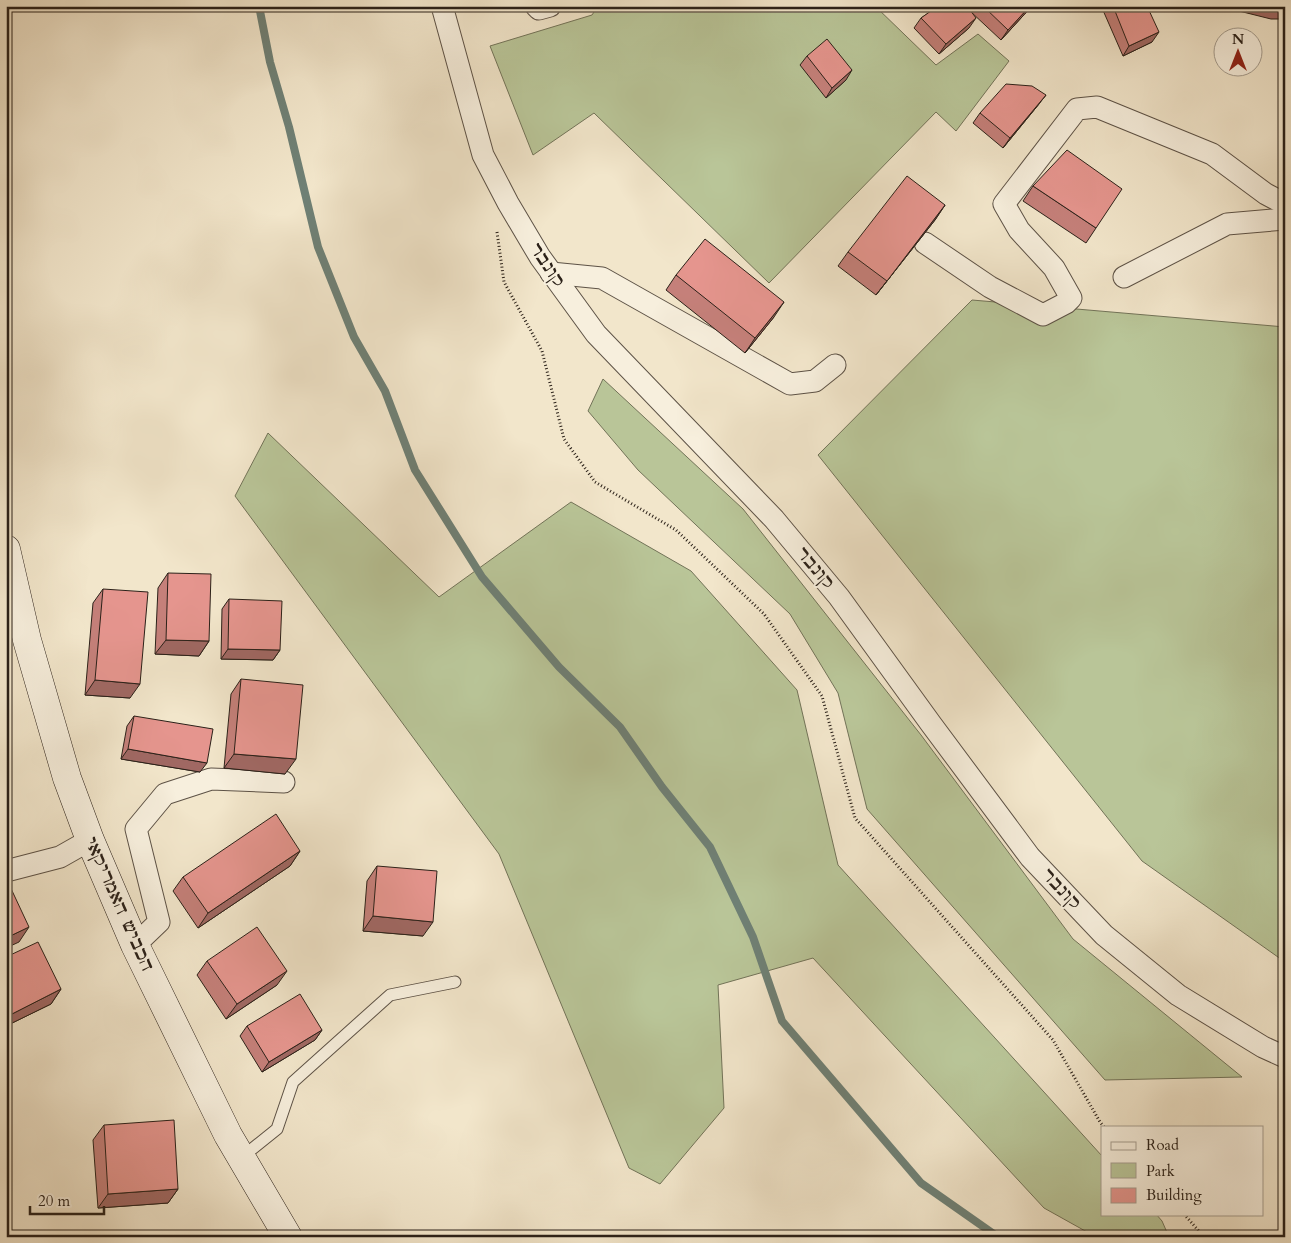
<svg xmlns="http://www.w3.org/2000/svg" width="1291" height="1243" font-family="Cardo,'Frank Ruhl Libre',serif">
  <rect width="100%" height="100%" fill="#f2e6cb"/>
  <filter id="stains"><feTurbulence type="fractalNoise" baseFrequency=".004" numOctaves="4"/><feColorMatrix values="0 0 0 0 .2 0 0 0 0 .09 0 0 0 0 .02 0 0 0 .5 -.17"/></filter>
  <radialGradient id="worn" r=".72"><stop offset=".6" stop-color="#630" stop-opacity="0"/><stop offset="1" stop-color="#630" stop-opacity=".3"/></radialGradient>
  <g fill="#b9c598" stroke="#727358">
    <path d="M598 6H875L936 65 978 34 1009 61 956 131 936 112 769 283 594 113 533 155 490 46 592 15Z"/>
    <path d="M972 300 1285 327V962L1142 861 818 455Z"/>
    <path d="M603 379 743 509 921 735 1073 939 1242 1077 1105 1080 867 809 838 693 790 614 638 470 588 411Z"/>
    <path d="M268 433 439 597 571 502 691 571 797 690 838 865 1102 1156V1214H1156L1162 1221 1169 1237H1096L1044 1208 813 958 718 985 724 1108 660 1184 629 1168 499 854 235 496Z"/>
  </g>
  <g fill="none" stroke-linecap="round" stroke-linejoin="round">
    <path stroke="#6f8075" stroke-width="8" d="M259 6 270 62 289 127 318 247 354 337 385 391 415 470 482 577 559 667 620 727 662 787 710 847 753 937 782 1021 921 1183 998 1237"/>
    <g stroke="#5d5246" stroke-width="13">
      <path id="service" d="M241 1158 277 1129 293 1082 390 995 455 982"/>
    </g>
    <g stroke="#5d5246" stroke-width="23">
      <g id="minor">
        <path d="M442 6 483 155 508 203 540 257 596 334 774 519 839 597 931 724 1030 857 1104 935 1178 995 1263 1047 1285 1057"/>
        <path d="M536 6 539 9 550 6"/>
        <path d="M925 243 990 287 1043 315 1066 303 1071 298 1054 268 1019 230 1004 204 1077 109 1097 107 1212 154 1266 194 1285 204"/>
        <path d="M551 273 602 278 790 384 815 381 835 365"/>
        <path d="M1124 277 1227 224 1285 219"/>
        <path d="M6 871 60 857 90 840"/>
        <path d="M135 945 159 922 136 829 165 794 211 779 284 782"/>
      </g>
    </g>
    <g stroke="#2b2119" stroke-width="29">
      <path id="secondary" d="M6 549 27 640 67 778 90 840 135 945 228 1135 288 1237"/>
    </g>
    <g stroke="#2b2119" stroke-width="3" stroke-dasharray="1 2.5" stroke-linecap="butt">
      <path d="M497 232 504 282 542 351 564 439 595 482 676 530 764 614 822 696 855 818 1053 1040 1100 1122 1104 1127"/>
      <path d="M1184 1214 1204 1237"/>
    </g>
    <use href="#service" stroke="#f7efdd" stroke-width="11"/>
    <use href="#minor" stroke="#f7efdd" stroke-width="21"/>
    <use href="#secondary" stroke="#f7efdd" stroke-width="28"/>
  </g>
  <g fill="#c5807a" stroke="#2b2119">
    <path d="M929 6H1032L1001 40 970 11 969 28 939 54 914 28 921 18 930 12 927 8Z"/>
    <path d="M1103 6H1147L1152 42 1123 56 1102 8Z"/>
    <path d="M807 56 846 80 826 98 800 65Z"/>
    <path d="M1039 104 1003 148 973 123 980 113Z"/>
    <path d="M1033 186 1096 228 1086 243 1023 201Z"/>
    <path d="M945 205 935 220 876 295 838 266 848 252Z"/>
    <path d="M676 275 774 317 745 353 666 290Z"/>
    <path d="M168 573 209 641 199 656 155 654 158 588Z"/>
    <path d="M103 589 130 698 85 695 93 603Z"/>
    <path d="M229 599 280 650 273 660 221 659 222 609Z"/>
    <path d="M241 679 285 774 224 768 231 694Z"/>
    <path d="M134 716 200 772 121 759 127 726Z"/>
    <path d="M300 851 290 866 198 928 173 891 183 877Z"/>
    <path d="M377 866 423 936 363 931 367 881Z"/>
    <path d="M6 957 61 989 51 1004 6 1026Z"/>
    <path d="M207 961 277 985 226 1019 197 975Z"/>
    <path d="M247 1026 322 1030 315 1040 262 1072 240 1036Z"/>
    <path d="M104 1125 178 1189 168 1203 98 1208 93 1140Z"/>
  </g>
  <g fill="#a06863" stroke="#2b2119">
    <path d="M1030 6H1032L1001 40 1008 30Z"/>
    <path d="M1237 6H1267L1285 9V19H1271L1235 10Z"/>
    <path d="M976 18 969 28 939 54 946 44Z"/>
    <path d="M1159 32 1152 42 1123 56 1129 46Z"/>
    <path d="M852 70 846 80 826 98 832 88Z"/>
    <path d="M1046 95 1039 104 1003 148 1010 138Z"/>
    <path d="M945 205 935 220 876 295 887 281Z"/>
    <path d="M784 302 774 317 745 353 755 338Z"/>
    <path d="M166 640 209 641 199 656 155 654Z"/>
    <path d="M228 649 280 650 273 660 221 659Z"/>
    <path d="M95 680 140 684 130 698 85 695Z"/>
    <path d="M128 749 207 763 200 772 121 759Z"/>
    <path d="M234 754 296 759 285 774 224 768Z"/>
    <path d="M300 851 290 866 198 928 208 913Z"/>
    <path d="M373 916 433 922 423 936 363 931Z"/>
    <path d="M29 927 19 942 6 948V938Z"/>
    <path d="M287 971 277 985 226 1019 237 1004Z"/>
    <path d="M61 989 51 1004 6 1026V1020L10 1015Z"/>
    <path d="M322 1030 315 1040 262 1072 269 1062Z"/>
    <path d="M178 1189 168 1203 98 1208 108 1194Z"/>
  </g>
  <g fill="#e5958e" stroke="#2b2119">
    <path d="M938 6H967L976 18 946 44 921 18Z"/>
    <path d="M983 6H1030L1008 30Z"/>
    <path d="M1113 6H1147L1159 32 1129 46Z"/>
    <path d="M1267 6H1285V9H1278Z"/>
    <path d="M827 39 852 70 832 88 807 56Z"/>
    <path d="M1006 84 1032 86 1046 95 1010 138 980 113Z"/>
    <path d="M1067 150 1122 189 1096 228 1033 186Z"/>
    <path d="M907 176 945 205 887 281 848 252Z"/>
    <path d="M705 239 784 302 755 338 676 275Z"/>
    <path d="M168 573 211 574 209 641 166 640Z"/>
    <path d="M103 589 148 592 140 684 95 680Z"/>
    <path d="M229 599 282 601 280 650 228 649Z"/>
    <path d="M241 679 303 685 296 759 234 754Z"/>
    <path d="M134 716 213 729 207 763 128 749Z"/>
    <path d="M276 814 300 851 208 913 183 877Z"/>
    <path d="M377 866 437 871 433 922 373 916Z"/>
    <path d="M7 880 29 927 6 938V881Z"/>
    <path d="M257 927 287 971 237 1004 207 961Z"/>
    <path d="M38 942 61 989 10 1015 6 1007V957Z"/>
    <path d="M300 994 322 1030 269 1062 247 1026Z"/>
    <path d="M174 1120 178 1189 108 1194 104 1125Z"/>
  </g>
  <g text-anchor="middle" dominant-baseline="central" stroke-width="4" stroke-linejoin="round" paint-order="stroke">
    <g font-size="18" fill="#2b2119" stroke="#f7efdd">
      <text transform="translate(547 265) rotate(56)">קונבר</text>
      <text transform="translate(815 568) rotate(50)">קונבר</text>
      <text transform="translate(1061 889) rotate(47)">קונבר</text>
      <text transform="translate(119 904) rotate(66)">הכביש האמריקאי</text>
    </g>
  </g>
  <rect width="1291" height="1243" fill="none" stroke="#f2e6cb" stroke-width="25"/>
  <rect x="8" y="8" width="1276" height="1228" fill="none" stroke="#2b2119" stroke-width="2.5"/>
  <rect x="12" y="12" width="1266" height="1218" fill="none" stroke="#2b2119"/>
  <rect x="1101" y="1126" width="162" height="90" fill="#f7efdd" stroke="#a59d8f"/>
  <rect x="1111" y="1142" width="25" height="8" fill="#f7efdd" stroke="#a59d8f"/>
  <text x="1146" y="1150" font-size="15" fill="#2b2119">Road</text>
  <rect x="1111" y="1163" width="25" height="15" fill="#b9c598" stroke="#a59d8f"/>
  <text x="1146" y="1176" font-size="15" fill="#2b2119">Park</text>
  <rect x="1111" y="1188" width="25" height="15" fill="#e5958e" stroke="#a59d8f"/>
  <text x="1146" y="1200" font-size="15" fill="#2b2119">Building</text>
  <g transform="translate(1238 52)"><circle r="24" fill="#f7efdd" stroke="#a59d8f"/>
  <path d="M0-4L9 19L0 12L-9 19Z" fill="#8f2418"/>
  <text y="-8" font-size="14" font-weight="bold" text-anchor="middle" fill="#2b2119">N</text>
  </g>
  <path d="M30 1206v8h74v-8" fill="none" stroke="#2b2119" stroke-width="2.5"/>
  <text x="38" y="1206" font-size="15" fill="#2b2119" stroke="#f7efdd" stroke-width="4" paint-order="stroke">20 m</text>
  <rect width="100%" height="100%" filter="url(#stains)"/>
  <rect width="100%" height="100%" fill="url(#worn)"/>
</svg>
